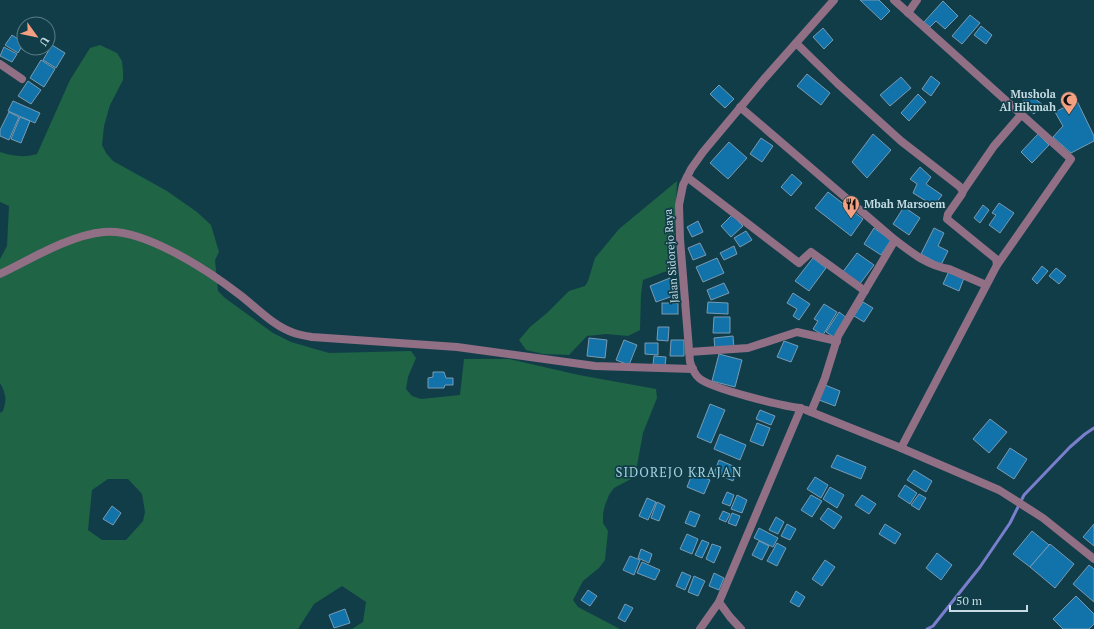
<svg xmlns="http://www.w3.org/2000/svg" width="1094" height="629" font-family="'PT Serif',serif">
  <rect width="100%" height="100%" fill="#113d49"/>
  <g fill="#1e6445" fill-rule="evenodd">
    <path d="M100 45 117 53 122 61 123 71V80L110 105 104 126 102 145 106 153 113 161 167 191 197 212 211 225 219 252 215 260 218 291 225 298 273 333 291 342 329 353 411 351 416 358 408 377 406 389 412 396 421 399 460 395 464 359H509L579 375 656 389 657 398 643 433 636 471 631 479 614 488 609 495 605 505 603 514V523L608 531 605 560 599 568 583 581 573 600 578 607 620 629H352L363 622 366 602 342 586 314 604 298 629H0V413L3 411C7 399 6 394 0 383V259L7 246 9 206 0 202V152C13 156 23 158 37 154L70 80 90 48ZM108 479H128L142 494 145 512 143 521 126 540H102L88 530 92 490Z"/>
    <path d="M677 181 675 226V270L664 272 643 280 641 294 640 330 628 336 606 334 587 336 569 355 543 354 526 350 519 340 530 327 547 313 569 291 585 286 588 281 595 258 619 229Z"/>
  </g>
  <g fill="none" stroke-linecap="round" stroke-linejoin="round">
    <path stroke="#7b7ecc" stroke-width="3" d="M927 629 933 626 980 567 1010 523 1024 495 1070 447 1085 434 1094 428"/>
  </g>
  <g fill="#1173a9" stroke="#799ab3">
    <path d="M860 0H879L890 11 881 20Z"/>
    <path d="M943 1 958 16 945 29 936 21 930 27 924 22Z"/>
    <path d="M970 15 980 23 962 44 952 36Z"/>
    <path d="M981 26 992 35 986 44 974 35Z"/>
    <path d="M823 28 833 40 824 49 813 37Z"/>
    <path d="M12 35 24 43 18 53 5 45Z"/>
    <path d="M52 45 65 53 56 68 43 60Z"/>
    <path d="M4 47 17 54 12 62 0 56Z"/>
    <path d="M41 60 55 69 44 87 30 78Z"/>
    <path d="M807 74 830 93 821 105 797 86Z"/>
    <path d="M931 76 940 83 931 96 922 89Z"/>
    <path d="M901 77 911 88 890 106 880 95Z"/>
    <path d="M28 81 41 90 31 104 18 96Z"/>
    <path d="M719 85 734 99 725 108 710 94Z"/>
    <path d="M918 94 926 102 909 121 901 113Z"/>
    <path d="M1028 94 1042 104 1034 114 1021 104Z"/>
    <path d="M13 101 40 113 35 123 8 111Z"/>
    <path d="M1077 101 1094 136V141L1071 153 1053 137 1063 126 1055 112Z"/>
    <path d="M9 112 19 117 9 140 0 136V130Z"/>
    <path d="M20 117 30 121 21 143 11 139Z"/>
    <path d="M873 134 891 150 867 178 852 162Z"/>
    <path d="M1038 134 1049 145 1032 163 1021 152Z"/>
    <path d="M761 138 773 146 762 162 750 154Z"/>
    <path d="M729 142 747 158 728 179 710 163Z"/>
    <path d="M920 167 931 177 926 184 942 195 934 206 913 193 917 184 910 179Z"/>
    <path d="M792 174 802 183 791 196 781 187Z"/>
    <path d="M828 192 863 219 851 236 815 208Z"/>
    <path d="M999 203 1014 213 1000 233 989 225 996 215 992 213Z"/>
    <path d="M983 205 989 210 980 223 974 218Z"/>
    <path d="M904 207 920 218 909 235 893 224Z"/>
    <path d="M732 215 743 226 731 237 721 226Z"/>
    <path d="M698 221 703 232 692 237 687 227Z"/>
    <path d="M874 228 891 240 881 255 864 244Z"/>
    <path d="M934 228 944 233 938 246 948 251 941 265 921 254Z"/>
    <path d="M746 231 752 240 740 247 734 238Z"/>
    <path d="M700 243 706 255 693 260 688 248Z"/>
    <path d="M734 246 737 254 724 260 720 253Z"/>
    <path d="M857 253 874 265 859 285 842 273Z"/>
    <path d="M717 258 724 273 703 282 696 267Z"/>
    <path d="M813 258 826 268 809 291 795 281Z"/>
    <path d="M1042 266 1048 271 1037 284 1032 279Z"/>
    <path d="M1056 268 1066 276 1059 284 1049 276Z"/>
    <path d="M949 271 964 278 959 291 943 284Z"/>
    <path d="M670 278 676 295 656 302 650 286Z"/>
    <path d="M724 283 729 293 711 300 707 290Z"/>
    <path d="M793 293 810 304 799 320 793 316 797 309 787 303Z"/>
    <path d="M708 302 728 303V314L707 313Z"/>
    <path d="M863 302 873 308 864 322 854 316Z"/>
    <rect x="662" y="303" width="16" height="11"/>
    <path d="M824 304 837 312 823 335 813 329 818 321 814 319Z"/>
    <path d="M839 312 847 318 834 337 826 332Z"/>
    <path d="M714 317H730V333H713Z"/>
    <path d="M658 327H669L668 341 657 340Z"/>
    <path d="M733 336 734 348 715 350 714 338Z"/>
    <path d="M589 338 607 340 605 358 587 356Z"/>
    <path d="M624 340 637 345 629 365 616 360Z"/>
    <path d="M671 340H684V356H670Z"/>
    <path d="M784 341 798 346 791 362 777 357Z"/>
    <path d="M645 343H658V355L645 354Z"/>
    <path d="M719 354 742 360 735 387 712 381Z"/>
    <path d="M654 356 666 357 665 366 653 365Z"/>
    <path d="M433 372H444L446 378H453V385H445L444 388H428V378L433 377Z"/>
    <path d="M825 385 840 391 835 406 819 400Z"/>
    <path d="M710 404 725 410 711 443 697 437Z"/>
    <path d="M760 410 775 416 771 425 756 419Z"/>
    <path d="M990 419 1007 432 989 453 973 439Z"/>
    <path d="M757 423 770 428 763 446 750 441Z"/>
    <path d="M720 434 746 445 740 460 714 449Z"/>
    <path d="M1010 448 1027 459 1014 479 997 468Z"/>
    <path d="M837 455 866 467 861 479 831 467Z"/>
    <path d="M719 460 738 468 733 481 714 473Z"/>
    <path d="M914 470 932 481 926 492 907 480Z"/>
    <path d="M693 472 710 480 704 494 687 487Z"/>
    <path d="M815 477 828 485 821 498 807 489Z"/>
    <path d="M905 485 917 493 910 504 898 496Z"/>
    <path d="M830 487 844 495 837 508 823 499Z"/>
    <path d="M727 492 734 495 730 506 722 503Z"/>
    <path d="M919 494 926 498 919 510 911 505Z"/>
    <path d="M737 495 747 500 742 513 731 509Z"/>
    <path d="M811 495 822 501 812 517 801 510Z"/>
    <path d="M862 495 876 504 869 514 855 505Z"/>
    <path d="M647 498 656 502 648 520 639 516Z"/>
    <path d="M657 502 665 506 659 521 651 518Z"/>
    <path d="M112 506 121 513 113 525 103 519Z"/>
    <path d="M828 508 842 517 834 529 820 519Z"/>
    <path d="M690 511 700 515 695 527 685 523Z"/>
    <path d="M723 511 730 514 726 522 719 519Z"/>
    <path d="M732 513 740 516 736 526 728 523Z"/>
    <path d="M776 517 784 522 778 534 769 530Z"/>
    <path d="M787 524 796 529 790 540 781 536Z"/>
    <path d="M885 524 901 534 895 544 879 534Z"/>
    <path d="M1094 524V546L1083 537Z"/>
    <path d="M759 528 778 538 773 547 754 538Z"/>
    <path d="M1032 531 1049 545 1030 567 1013 554Z"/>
    <path d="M687 534 698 539 692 554 680 549Z"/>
    <path d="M702 540 709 543 702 558 695 555Z"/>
    <path d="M759 541 769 546 762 560 752 555Z"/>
    <path d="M777 543 786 548 777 566 767 561Z"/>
    <path d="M712 544 721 547 714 563 706 559Z"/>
    <path d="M1050 544 1074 564 1055 588 1030 567Z"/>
    <path d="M641 549 652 554 649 563 638 558Z"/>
    <path d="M937 553 952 565 941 580 926 568Z"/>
    <path d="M630 556 640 560 634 575 623 570Z"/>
    <path d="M825 560 835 567 822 586 812 579Z"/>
    <path d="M642 562 660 570 655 580 637 573Z"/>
    <path d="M1089 565 1094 569V602L1073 584Z"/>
    <path d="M682 572 691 576 685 590 676 586Z"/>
    <path d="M714 573 724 578 719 590 709 586Z"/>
    <path d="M694 576 705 581 698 596 688 592Z"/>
    <path d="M588 590 597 596 590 606 581 600Z"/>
    <path d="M796 591 805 597 799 607 790 602Z"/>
    <path d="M1076 596 1094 614V624L1089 629H1063L1053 619Z"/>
    <path d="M625 604 633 608 625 622 618 618Z"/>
    <path d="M345 609 350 623 334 628 329 615Z"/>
  </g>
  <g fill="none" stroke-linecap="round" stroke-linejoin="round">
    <g stroke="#916f85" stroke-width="8">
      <path d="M894 0 1071 159 997 265"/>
      <path d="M908 13 917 0"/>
      <path d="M796 43 837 83 901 141 959 186 963 191 962 194 948 214 947 219 996 259 997 265 901 448"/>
      <path d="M0 64 22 79"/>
      <path d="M740 107 895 240 838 336 825 378 811 412"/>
      <path d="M687 177 799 263 811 252 865 291"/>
      <path d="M963 191 994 146 1021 115"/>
      <path d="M895 240C912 253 928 266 949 269L986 285"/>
      <path d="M0 274C31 259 70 235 104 232 144 228 209 271 240 295 257 308 273 326 294 333 300 335 306 336 312 337L457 347 595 366 693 369"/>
      <path d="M689 352 748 348 797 332 837 341"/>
      <path d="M806 410 901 448 999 490 1043 518 1094 559"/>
      <path d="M700 629 719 602"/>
      <path d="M741 629 730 617 719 602 801 408C785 407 709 388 699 378 694 374 692 368 690 362L680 239 679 205 683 185 691 169 703 152 764 79 834 0"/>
    </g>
  </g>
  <defs>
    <g id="mosque-pin" transform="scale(0.9)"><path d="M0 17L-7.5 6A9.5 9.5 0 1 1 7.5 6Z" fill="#f3a082" stroke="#113d49"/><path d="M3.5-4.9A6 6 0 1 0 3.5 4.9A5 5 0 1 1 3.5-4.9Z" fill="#111"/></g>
    <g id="restaurant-pin" transform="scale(0.9)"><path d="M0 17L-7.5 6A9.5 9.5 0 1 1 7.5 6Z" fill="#f3a082" stroke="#113d49"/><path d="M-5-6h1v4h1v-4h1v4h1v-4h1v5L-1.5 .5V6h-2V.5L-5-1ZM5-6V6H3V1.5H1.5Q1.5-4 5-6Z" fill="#111"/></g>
  </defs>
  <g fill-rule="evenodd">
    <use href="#mosque-pin" x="1069" y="100"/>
    <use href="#restaurant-pin" x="851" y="204"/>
  </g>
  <g text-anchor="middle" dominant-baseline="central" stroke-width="3.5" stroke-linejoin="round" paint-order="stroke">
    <g font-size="11" font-weight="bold" fill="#c6dce4" stroke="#113d49" text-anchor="end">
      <text x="1056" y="94">Mushola<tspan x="1056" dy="13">Al Hikmah</tspan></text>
      <text x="864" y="204" text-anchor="start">Mbah Marsoem</text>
    </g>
    <g font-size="11" fill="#c6dce4" stroke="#113d49">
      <text transform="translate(671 256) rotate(-94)">Jalan Sidorejo Raya</text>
    </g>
    <g font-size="13" letter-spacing="1" fill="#a1cedd" stroke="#113d49">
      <text x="679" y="472">SIDOREJO KRAJAN</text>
    </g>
  </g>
  <g transform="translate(36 36) rotate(123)"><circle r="19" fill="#113d49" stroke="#597d87"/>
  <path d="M0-3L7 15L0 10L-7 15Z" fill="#f3a082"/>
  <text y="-6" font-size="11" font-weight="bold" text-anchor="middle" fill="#c6dce4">U</text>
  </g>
  <path d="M950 605v6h77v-6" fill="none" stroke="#c6dce4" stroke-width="2"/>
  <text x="956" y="605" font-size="12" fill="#c6dce4" stroke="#113d49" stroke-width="3" paint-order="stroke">50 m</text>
</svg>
